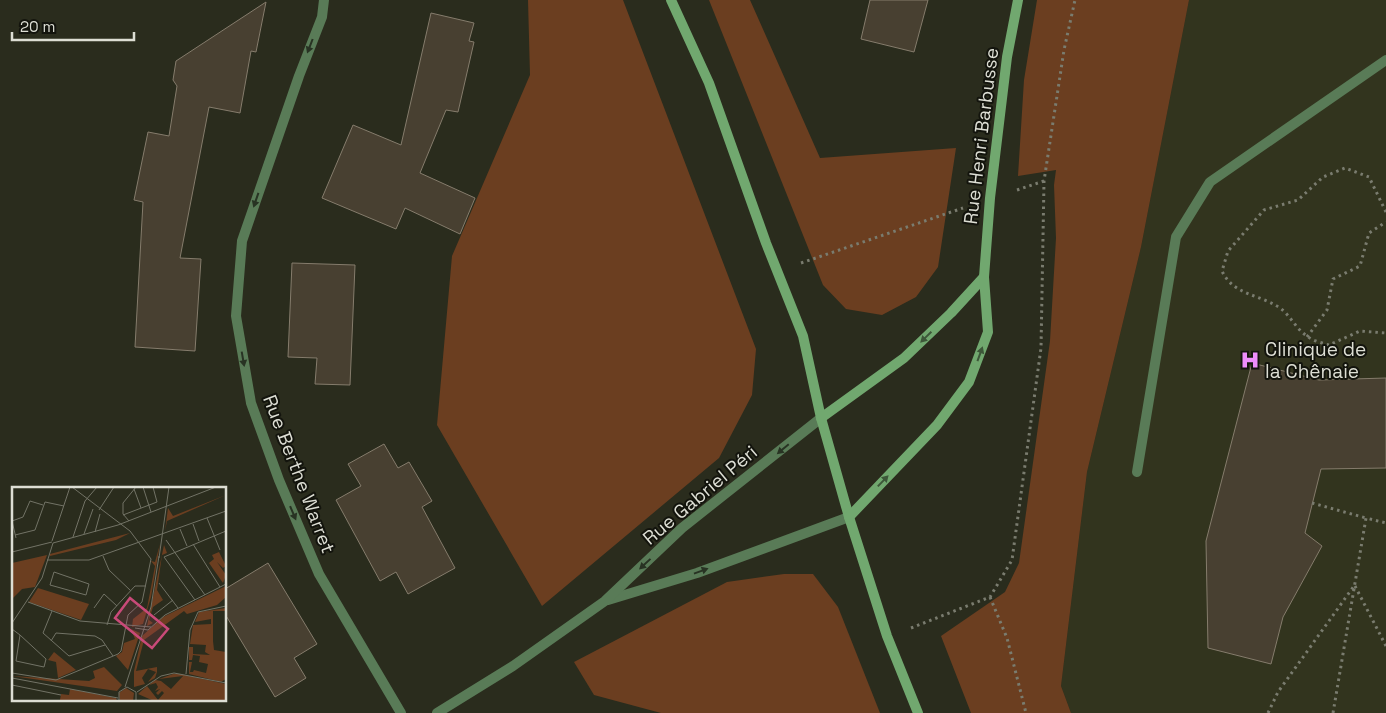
<svg xmlns="http://www.w3.org/2000/svg" width="1386" height="713" font-family="'Space Grotesk',sans-serif">
  <rect width="100%" height="100%" fill="#2a2c1d"/>
  <path fill="#32341e" d="M1189 0H1386V713H1071L1061 686 1087 472 1141 247Z"/>
  <g fill="#6b3e20">
    <path d="M528 0H623L756 349 752 395 719 458 542 606 437 425 452 256 530 75Z"/>
    <path d="M709 0H750L820 158 956 148 938 267 916 297 882 315 846 309 823 285Z"/>
    <path d="M1037 0H1189L1141 247 1087 472 1061 686 1071 713H971L941 636 1005 592 1019 563 1050 341 1056 238 1054 185 1056 170 1018 176 1024 80Z"/>
    <path d="M784 574H813L838 607 880 713H661L594 695 574 662 727 582Z"/>
  </g>
  <g fill="#484031" stroke="#857c6c">
    <path d="M870 0H928L914 52 861 39Z"/>
    <path d="M266 2 256 52 251 51 240 113 209 107 180 258 201 259 195 351 135 347 143 202 134 200 148 132 169 136 177 86 173 80 176 61Z"/>
    <path d="M431 13 474 23 469 41 474 42 458 112 446 110 420 173 475 198 460 234 405 208 396 229 322 198 353 125 401 145Z"/>
    <path d="M292 263 355 265 350 385 315 384 317 358 288 357Z"/>
    <path d="M1252 363 1319 380 1386 378V468L1321 469 1305 533 1322 546 1283 617 1271 664 1208 648 1206 541Z"/>
    <path d="M384 444 398 468 409 462 432 501 422 507 455 568 408 594 396 572 380 581 336 500 361 486 348 464Z"/>
    <path d="M268 563 317 644 294 658 306 678 275 697 225 614V589Z"/>
  </g>
  <g fill="none" stroke-linecap="round" stroke-linejoin="round">
    <g stroke="#7a7c6f" stroke-width="3" stroke-dasharray="2.5 4" stroke-linecap="butt">
      <path d="M1017 190 1044 181"/>
      <path d="M1386 212 1369 177 1345 168 1323 177 1298 200 1264 210 1228 251 1222 271C1233 295 1259 294 1280 308 1290 315 1296 329 1307 336 1313 341 1322 343 1329 345L1360 331 1386 333"/>
      <path d="M801 263 963 208"/>
      <path d="M1307 337 1327 310 1333 279 1360 266 1369 233 1386 222"/>
      <path d="M1312 503 1366 518"/>
      <path d="M1355 586 1386 646"/>
      <path d="M990 597 1007 638 1026 713"/>
      <path d="M911 628 990 597 1012 560 1041 348 1044 181 1064 50 1075 0"/>
      <path d="M1268 713 1278 692 1354 586"/>
      <path d="M1333 713 1366 518 1386 523"/>
    </g>
    <path stroke="#597b57" stroke-width="10" d="M1137 472 1176 237 1210 182 1386 60"/>
    <g stroke="#597b57" stroke-width="10">
      <path d="M324 0 322 17 299 76 242 241 236 316 251 403 279 480 319 574 401 713"/>
      <path d="M608 600 697 573 849 517"/>
      <path d="M437 713 513 666 605 601 682 528 821 418"/>
    </g>
    <g stroke="#71a86f" stroke-width="10">
      <path d="M671 0 709 83 766 243 803 336 821 418 849 517 887 636 918 713"/>
      <path d="M821 418 904 358 951 313 984 277"/>
      <path d="M849 517 937 425 969 382 988 332 984 277 990 198 1007 57 1018 0"/>
    </g>
  </g>
  <defs><path id="oneway-solid" d="M-6-.8H1V-3.2L6.5 0L1 3.2V.8H-6Z" transform="scale(1.25)"/></defs>
  <g fill="#283323">
    <use href="#oneway-solid" transform="translate(310 46) rotate(111)"/>
    <use href="#oneway-solid" transform="translate(256 200) rotate(109)"/>
    <use href="#oneway-solid" transform="translate(243 359) rotate(80)"/>
    <use href="#oneway-solid" transform="translate(783 449) rotate(140)"/>
    <use href="#oneway-solid" transform="translate(293 513) rotate(67)"/>
    <use href="#oneway-solid" transform="translate(645 564) rotate(137)"/>
    <use href="#oneway-solid" transform="translate(701 571) rotate(-20)"/>
  </g>
  <g fill="#3d5739">
    <use href="#oneway-solid" transform="translate(926 337) rotate(136)"/>
    <use href="#oneway-solid" transform="translate(980 354) rotate(-70)"/>
    <use href="#oneway-solid" transform="translate(883 481) rotate(-46)"/>
  </g>
  <defs>
    <g id="hospital-bare" transform="scale(1.5)"><path d="M-5-5h3v3.5h4V-5h3V5h-3V1.5h-4V5h-3Z" fill="#ec8cfa" stroke="#13140d" stroke-width="2.5" paint-order="stroke"/></g>
  </defs>
  <g fill-rule="evenodd">
    <use href="#hospital-bare" x="1250" y="360"/>
  </g>
  <g text-anchor="middle" dominant-baseline="central" stroke-width="4" stroke-linejoin="round" paint-order="stroke">
    <g font-size="19" fill="#ddded4" stroke="#13140d">
      <text transform="translate(981 136) rotate(-83)">Rue Henri Barbusse</text>
      <text transform="translate(299 474) rotate(69)">Rue Berthe Warret</text>
      <text transform="translate(700 495) rotate(-40)">Rue Gabriel Péri</text>
    </g>
    <g font-size="19" fill="#ddded4" stroke="#13140d" text-anchor="start">
      <text x="1265" y="349">Clinique de<tspan x="1265" dy="22">la Chênaie</tspan></text>
    </g>
  </g>
  <g transform="translate(12 487)">
    <rect width="214" height="214" fill="#2a2c1d"/>
    <path d="M214 8 155 34 153 44 156 21 161 29ZM118 46 104 53 38 69V67ZM148 57 139 110 131 137 120 140 121 132 135 121 143 79 139 74 143 75ZM152 58 155 66 150 68 145 103 151 113 141 120 137 133 141 136 135 139ZM207 65 214 79 211 81 205 75 214 88 211 96 197 76 202 72 200 68ZM35 68 23 100 10 102 0 112V76ZM214 99V110L205 118 175 127 172 124 132 153 124 184 145 180V185L143 191 136 195 144 185 136 182 130 191 133 197 122 200V184L130 149 151 130ZM26 101 77 117 69 133 17 115ZM214 121V124H201V154L202 163 214 165V192L209 195 177 187V175H180L178 185H181L182 183 194 186 196 177 187 175 188 169 181 168 180 173H177V160H181V167L198 168 193 165 194 158 178 157 181 138 199 137V132L183 135 187 125ZM119 142 128 146 116 183 104 169 110 165 112 156 123 152ZM42 165 64 183 46 191 44 175 36 173ZM92 180 110 198 105 204 0 189 77 194 83 191 81 184ZM161 187H168L214 197V214H142L126 207 135 199 146 213 152 206 150 204 146 208 144 206 148 202 143 204 146 200 144 196 137 198 143 193 149 194 159 202 171 189 147 192ZM114 201 122 206 121 214H108L107 206ZM58 202 104 211 105 214 48 213 49 207 57 208Z" fill="#6b3e20"/>
    <path fill="none" stroke="#727366" stroke-width="1" d="M131 0 139 25M122 2 129 21M87 23 102 0M111 28 145 15 141 0M195 31 208 63M0 34 11 30 18 14 31 18M0 34 4 51M117 34 111 27V16L124 0M181 37 187 54M168 42 175 59M83 45 88 27M72 47 81 22M3 48 23 43 33 15 52 19M61 50 73 14 85 0M154 53 193 108M40 54 58 0M181 57 208 100M0 65 40 55M91 69 97 83 119 104M147 71 157 0M35 73H77L214 24M42 85 77 97 74 108 38 98ZM147 96 166 121M183 113 152 70 214 44M16 115 68 134 139 140M82 121 92 107 105 119M40 124 31 146 57 169 93 158M142 128 161 113M0 136 30 91 41 56 106 38 204 0M95 138 99 125 123 99H134M123 141 136 143 153 128 214 97M0 142 8 148 34 172 32 180 4 174 8 148M39 154 44 146 83 149 90 153 101 169M0 186 44 193 106 167 109 164 116 128 130 115 139 72 118 44 60 0M174 187 178 143 186 125 214 119M0 191 106 211M0 198 49 208M113 200 139 120 147 69M125 205 149 189 162 186 214 196M107 214V205L115 200 124 205V214"/>
    <path fill="#c94a79" fill-opacity="0.15" stroke="#c94a79" stroke-width="2.5" d="M118 111 156 142 140 161 103 131Z"/>
    <rect width="214" height="214" fill="none" stroke="#ddded4" stroke-width="2.5"/>
  </g>
  <path d="M12 32v8h122v-8" fill="none" stroke="#ddded4" stroke-width="2.5"/>
  <text x="20" y="32" font-size="15" fill="#ddded4" stroke="#13140d" stroke-width="4" paint-order="stroke">20 m</text>
</svg>
